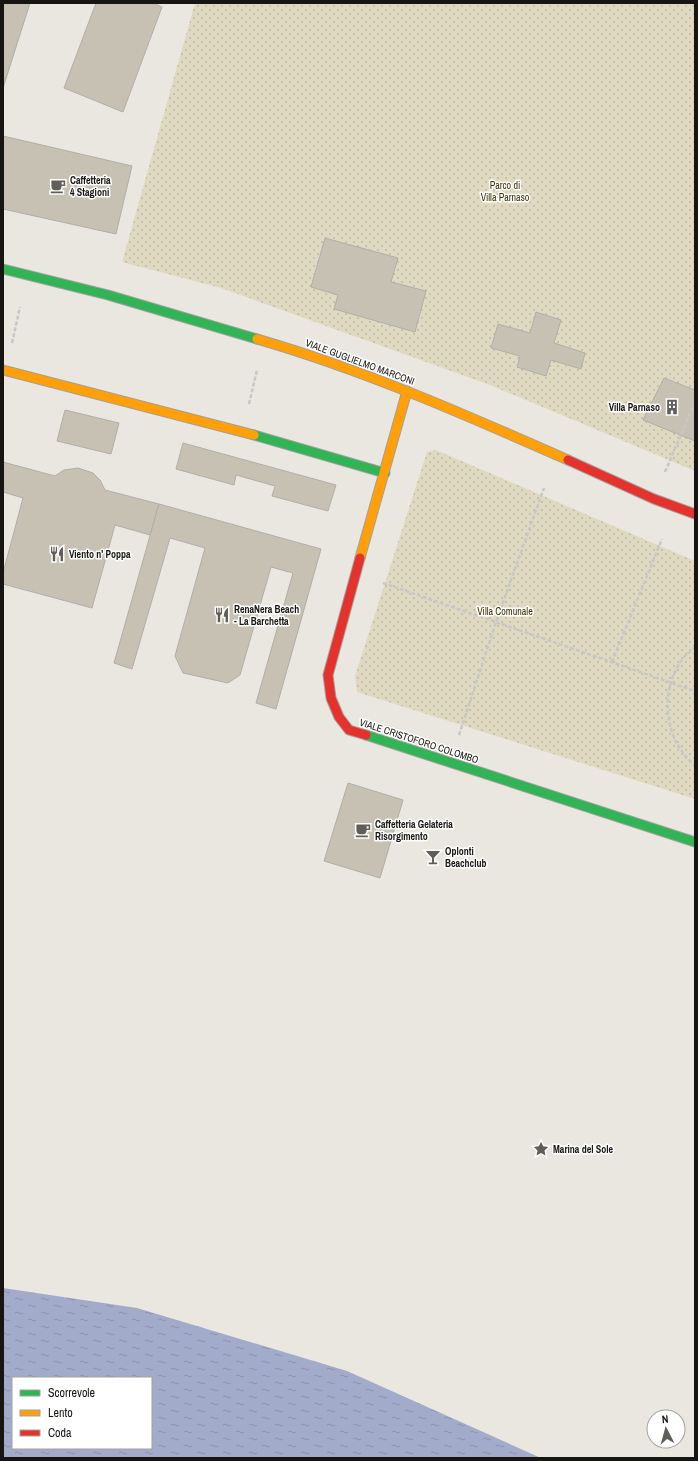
<svg xmlns="http://www.w3.org/2000/svg" width="698" height="1461" font-family="'Archivo Narrow',sans-serif">
  <defs>
    <pattern id="park-dots" width="8" height="8" patternUnits="userSpaceOnUse"><rect width="8" height="8" fill="#e0d9c1"/><path d="M2 2h.1M6 6h.1" fill="none" stroke="#bfb9a5" stroke-width="1.8" stroke-linecap="round"/></pattern>
    <pattern id="water-ripples" width="26" height="14" patternUnits="userSpaceOnUse"><rect width="26" height="14" fill="#a3abcb"/><path d="M2 4q2-2 4 0t4 0M15 11q2-2 4 0t4 0" fill="none" stroke="#8c92ad"/></pattern>
  </defs>
  <rect width="100%" height="100%" fill="#eae7e0"/>
  <g fill="url(#park-dots)">
    <path d="M195 3H695V471L490 385 221 288 122 262Z"/>
    <path d="M436 450 695 561V799L357 692 355 676 427 452Z"/>
  </g>
  <path fill="url(#water-ripples)" fill-rule="evenodd" d="M3 1288 137 1308 347 1371 541 1458H3ZM13 1378H151V1448H13Z"/>
  <g fill="#c6c1b3" stroke="#b0aea9">
    <path d="M3 3H30L3 88Z"/>
    <path d="M96 3H153L162 7 123 112 64 88Z"/>
    <path d="M3 136 132 166 116 234 3 209Z"/>
    <path d="M325 238 398 258 391 282 426 291 415 332 334 309 338 295 311 287Z"/>
    <path d="M536 312 561 320 554 343 585 353 581 369 551 360 546 376 517 367 520 356 491 348 498 324 530 333Z"/>
    <path d="M664 378 695 390V441L643 420Z"/>
    <path d="M65 410 119 423 111 454 57 441Z"/>
    <path d="M183 443 336 485 328 511 272 496 275 486 236 475 234 485 176 469Z"/>
    <path d="M3 462 55 476 64 470 78 468 93 473 100 480 105 490 159 504 150 535 115 525 92 608 3 584V573L23 498 3 492Z"/>
    <path d="M159 504 321 549 276 709 256 703 293 573 271 567 240 675 228 683 183 673 175 656 205 548 170 538 132 669 114 663Z"/>
    <path d="M348 783 403 800 380 878 324 861Z"/>
  </g>
  <g fill="none" stroke-linecap="round" stroke-linejoin="round">
    <g stroke="#a2a09b" stroke-width="11">
      <g id="fast">
        <path d="M3 269 108 295 257 339"/>
        <path d="M254 435 385 473"/>
        <path d="M366 735 695 842"/>
      </g>
    </g>
    <g stroke="#a2a09b" stroke-width="11">
      <g id="slow">
        <path d="M257 339C364 370 466 415 568 460"/>
        <path d="M3 370 254 435"/>
        <path d="M360 558 407 391"/>
      </g>
    </g>
    <g stroke="#a2a09b" stroke-width="11">
      <g id="jam">
        <path d="M568 460 654 499 695 514"/>
        <path d="M360 558 328 675 331 698 339 717 349 730 366 735"/>
      </g>
    </g>
    <g stroke="#c7c7c5" stroke-width="2.5" stroke-dasharray="4 2" stroke-linecap="butt">
      <path d="M12 343 20 307"/>
      <path d="M249 404 257 370"/>
      <path d="M665 472 695 402"/>
      <path d="M383 583 695 691"/>
      <path d="M695 647C691 651 685 655 682 660 659 691 664 741 695 765"/>
      <path d="M612 662 662 539"/>
      <path d="M459 735 496 622 544 488"/>
    </g>
    <use href="#fast" stroke="#30b455" stroke-width="9"/>
    <use href="#slow" stroke="#ff9f0a" stroke-width="9"/>
    <use href="#jam" stroke="#e5322d" stroke-width="9"/>
  </g>
  <defs>
    <g id="cafe-bare" transform="scale(1.2)"><path d="M-5.5-4.5H6V0H3Q3 3.5 0 3.5H-2.5Q-5.5 3.5-5.5 0ZM3-3.2v2h1.7v-2ZM-6 4.5H4V6H-6Z" fill="#605e59" stroke="#fff" stroke-width="2.5" paint-order="stroke"/></g>
    <g id="building-bare" transform="scale(1.2)"><path d="M-4-6H4V6H1V3H-1V6H-4ZM-2.5-4.3h1.7v1.8h-1.7ZM.8-4.3h1.7v1.8H.8ZM-2.5-1h1.7V.8h-1.7ZM.8-1h1.7V.8H.8Z" fill="#605e59" stroke="#fff" stroke-width="2.5" paint-order="stroke"/></g>
    <g id="restaurant-bare" transform="scale(1.2)"><path d="M-5-6h1v4h1v-4h1v4h1v-4h1v5L-1.5 .5V6h-2V.5L-5-1ZM5-6V6H3V1.5H1.5Q1.5-4 5-6Z" fill="#605e59" stroke="#fff" stroke-width="2.5" paint-order="stroke"/></g>
    <g id="bar-bare" transform="scale(1.2)"><path d="M-6-5H6L.8 .8V4.5H3.5V6h-7V4.5H-.8V.8Z" fill="#605e59" stroke="#fff" stroke-width="2.5" paint-order="stroke"/></g>
    <g id="sight-bare" transform="scale(1.2)"><path d="M0-6L1.8-2.2L6-1.7L2.9 1.2L3.7 5.4L0 3.3L-3.7 5.4L-2.9 1.2L-6-1.7L-1.8-2.2Z" fill="#605e59" stroke="#fff" stroke-width="2.5" paint-order="stroke"/></g>
  </defs>
  <g fill-rule="evenodd">
    <use href="#cafe-bare" x="58" y="186"/>
    <use href="#building-bare" x="672" y="407"/>
    <use href="#restaurant-bare" x="57" y="554"/>
    <use href="#restaurant-bare" x="222" y="615"/>
    <use href="#cafe-bare" x="363" y="830"/>
    <use href="#bar-bare" x="433" y="857"/>
    <use href="#sight-bare" x="541" y="1149"/>
  </g>
  <g text-anchor="middle" dominant-baseline="central" stroke-width="3" stroke-linejoin="round" paint-order="stroke">
    <g font-size="10" font-weight="bold" fill="#161511" stroke="#fff" text-anchor="start">
      <text x="70" y="180">Caffetteria<tspan x="70" dy="12">4 Stagioni</tspan></text>
      <text x="660" y="407" text-anchor="end">Villa Parnaso</text>
      <text x="69" y="554">Viento n' Poppa</text>
      <text x="234" y="609">RenaNera Beach<tspan x="234" dy="12">- La Barchetta</tspan></text>
      <text x="375" y="824">Caffetteria Gelateria<tspan x="375" dy="12">Risorgimento</tspan></text>
      <text x="445" y="851">Oplonti<tspan x="445" dy="12">Beachclub</tspan></text>
      <text x="553" y="1149">Marina del Sole</text>
    </g>
    <g font-size="10" fill="#3b2f01" stroke="#fff">
      <text x="505" y="185">Parco di<tspan x="505" dy="12">Villa Parnaso</tspan></text>
      <text x="505" y="611">Villa Comunale</text>
    </g>
    <g font-size="10" fill="#161511" stroke="#fff">
      <text transform="translate(360 362) rotate(20)">VIALE GUGLIELMO MARCONI</text>
      <text transform="translate(419 741) rotate(18)">VIALE CRISTOFORO COLOMBO</text>
    </g>
  </g>
  <rect width="698" height="1461" fill="none" stroke="#161511" stroke-width="8"/>
  <rect x="12" y="1377" width="140" height="72" fill="#ffffff" stroke="#a2a1a0"/>
  <rect x="20" y="1390" width="20" height="6" fill="#30b455" stroke="#a2a1a0"/>
  <text x="48" y="1397" font-size="12" fill="#161511">Scorrevole</text>
  <rect x="20" y="1410" width="20" height="6" fill="#ff9f0a" stroke="#a2a1a0"/>
  <text x="48" y="1417" font-size="12" fill="#161511">Lento</text>
  <rect x="20" y="1430" width="20" height="6" fill="#e5322d" stroke="#a2a1a0"/>
  <text x="48" y="1437" font-size="12" fill="#161511">Coda</text>
  <g transform="translate(666 1429) rotate(354)"><circle r="19" fill="#ffffff" stroke="#a2a1a0"/>
  <path d="M0-3L7 15L0 10L-7 15Z" fill="#605e59"/>
  <text y="-6" font-size="11" font-weight="bold" text-anchor="middle" fill="#161511">N</text>
  </g>
</svg>
